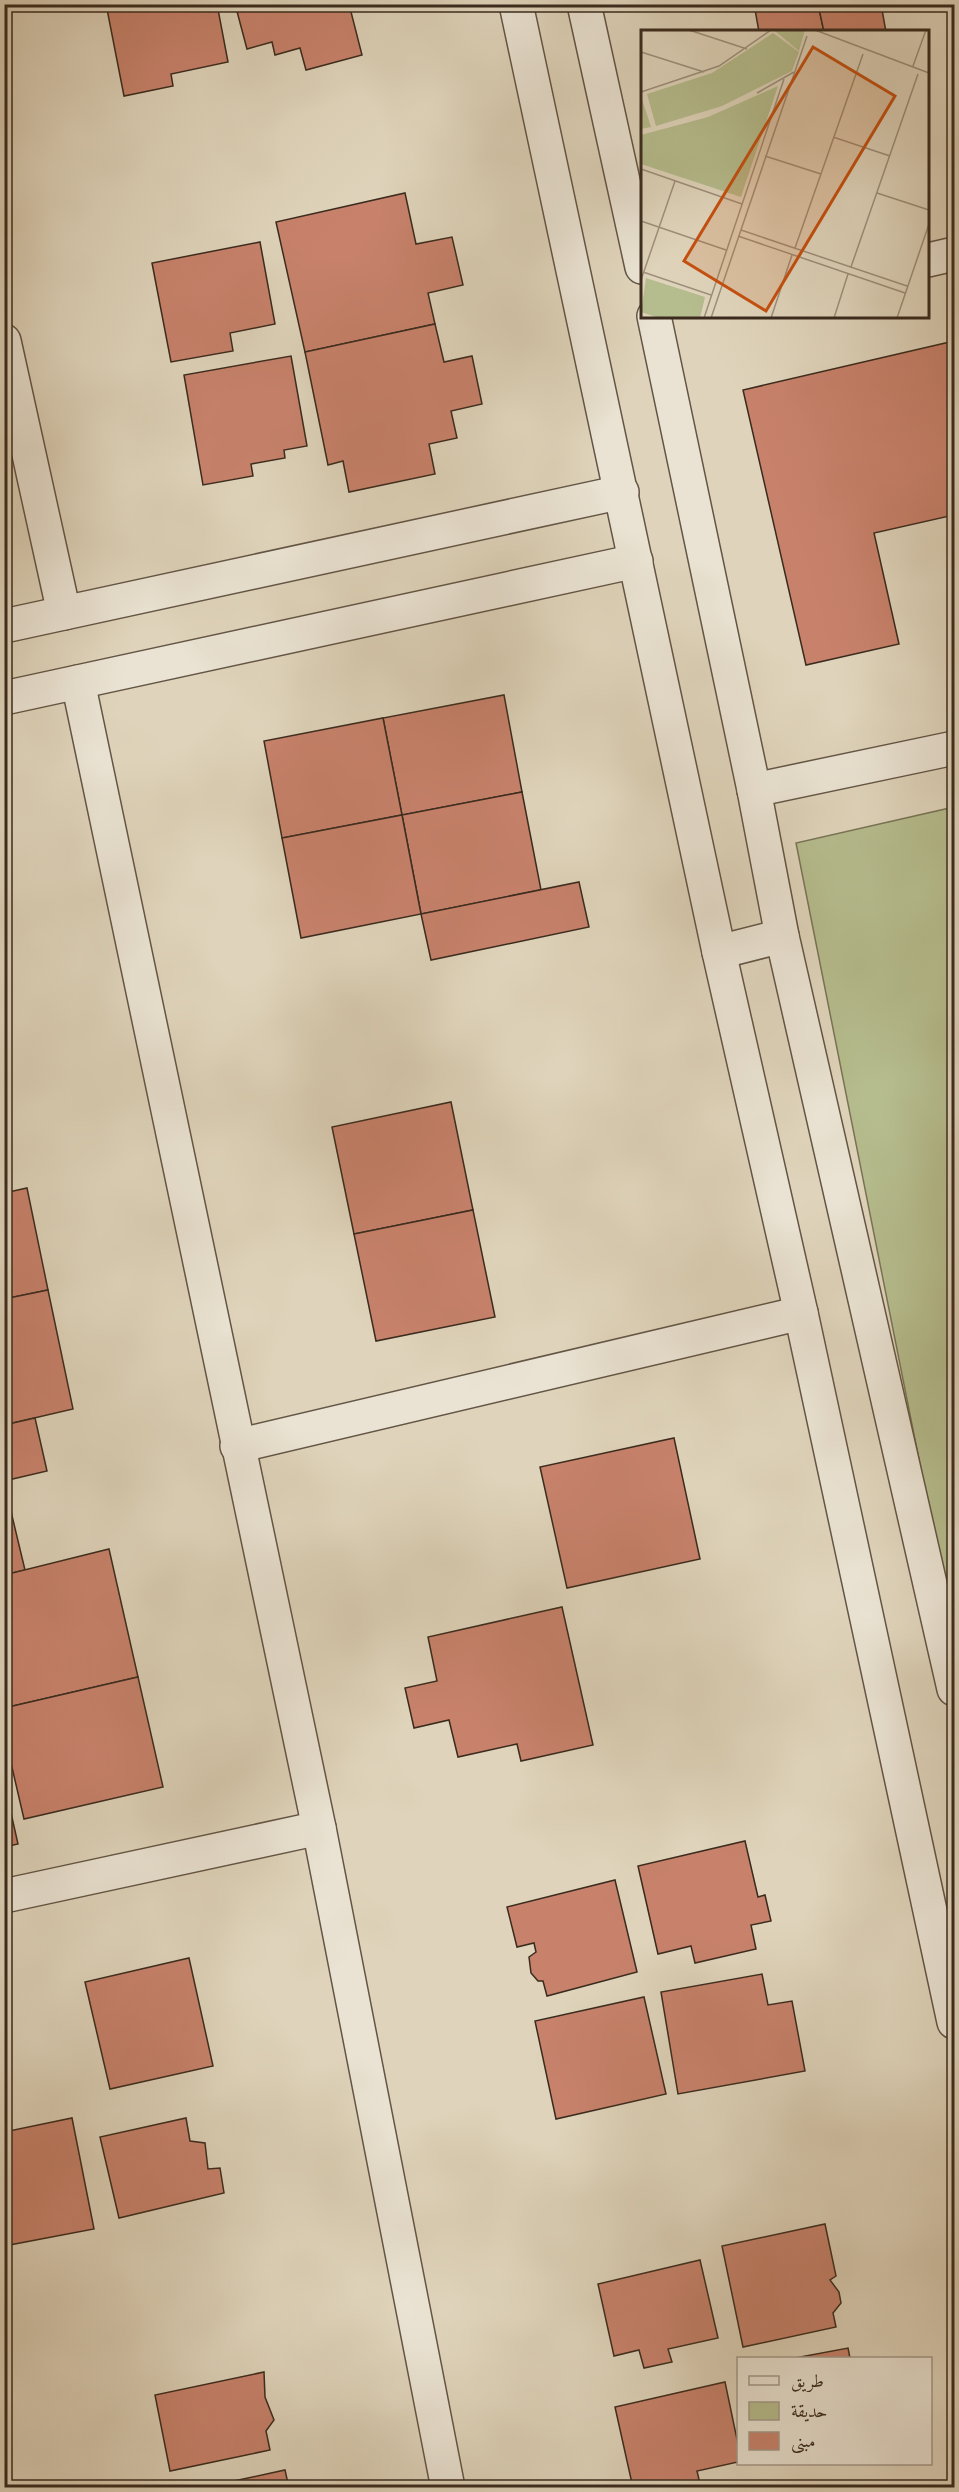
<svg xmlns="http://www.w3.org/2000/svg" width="959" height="2492" font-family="Cardo,Amiri,serif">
  <rect width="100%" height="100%" fill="#dfd4bb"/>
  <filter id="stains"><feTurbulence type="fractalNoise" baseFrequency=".00333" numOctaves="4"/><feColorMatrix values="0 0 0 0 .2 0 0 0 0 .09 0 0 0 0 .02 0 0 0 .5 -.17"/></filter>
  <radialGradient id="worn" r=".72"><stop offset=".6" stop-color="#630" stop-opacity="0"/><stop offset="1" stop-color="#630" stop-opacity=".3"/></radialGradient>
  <path fill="#b5bc8d" stroke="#787456" stroke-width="1.5" d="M954 807V1635L796 843Z"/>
  <g fill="#c8826c" stroke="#3a2b1e" stroke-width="1.5">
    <path d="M106 4H217L228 62 171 74 173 86 124 96Z"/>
    <path d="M235 4H349L362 55 306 70 300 48 275 55 272 42 247 49Z"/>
    <path d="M754 4H818L824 32H759Z"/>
    <path d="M818 4H881L886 32H824Z"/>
    <path d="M405 193 416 244 452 237 463 285 428 293 435 324 305 352 276 222Z"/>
    <path d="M260 242 275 324 230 333 233 351 171 362 152 263Z"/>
    <path d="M435 324 444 362 472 356 482 404 451 411 457 438 429 444 435 474 349 492 343 461 328 465 305 352Z"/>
    <path d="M954 341V515L874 533 899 644 806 665 743 390Z"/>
    <path d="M291 356 307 446 284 450 285 458 251 464 253 476 203 485 184 375Z"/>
    <path d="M504 695 522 792 402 815 383 718Z"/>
    <path d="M383 718 402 815 282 838 264 741Z"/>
    <path d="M522 792 541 890 421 914 402 815Z"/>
    <path d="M402 815 421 914 301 938 282 838Z"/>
    <path d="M579 882 589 927 431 960 421 914Z"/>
    <path d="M451 1102 473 1210 354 1234 332 1127Z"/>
    <path d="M27 1188 48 1290 4 1299V1193Z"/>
    <path d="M473 1210 495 1317 376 1341 354 1234Z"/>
    <path d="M48 1290 73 1409 4 1425V1299Z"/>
    <path d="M35 1418 47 1471 4 1481V1425Z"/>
    <path d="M674 1438 700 1559 567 1588 540 1467Z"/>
    <path d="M4 1499H8L25 1570 4 1575Z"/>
    <path d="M109 1549 138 1677 4 1708V1575Z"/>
    <path d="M562 1607 593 1745 521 1761 517 1744 458 1757 449 1720 414 1728 405 1688 437 1681 428 1637Z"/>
    <path d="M138 1677 163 1787 24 1819 4 1733V1708Z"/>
    <path d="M4 1782 18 1844 4 1847Z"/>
    <path d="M745 1841 758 1897 765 1895 771 1921 751 1925 756 1949 695 1963 691 1946 658 1954 638 1866Z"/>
    <path d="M615 1880 637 1972 547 1996 543 1981H538L531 1973 529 1957 536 1952 534 1943 517 1947 507 1907Z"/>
    <path d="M189 1958 213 2066 110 2089 85 1982Z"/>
    <path d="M762 1974 768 2005 792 2001 805 2071 678 2094 661 1992Z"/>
    <path d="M644 1997 666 2094 556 2119 535 2021Z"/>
    <path d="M72 2118 94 2229 4 2246V2132Z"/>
    <path d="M186 2118 190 2141 205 2143 208 2169 220 2168 224 2193 119 2218 100 2137Z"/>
    <path d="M825 2224 836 2276 830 2280 839 2292 841 2303 833 2313 836 2327 743 2347 722 2246Z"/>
    <path d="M700 2260 718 2338 668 2349 672 2362 644 2368 639 2350 614 2356 598 2284Z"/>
    <path d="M848 2348 850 2358H795Z"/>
    <path d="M264 2372 265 2397 274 2420 266 2431 270 2450 170 2471 155 2395Z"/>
    <path d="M725 2382 738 2444V2462L697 2471 701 2488H633L615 2407Z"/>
    <path d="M285 2470 289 2488H201Z"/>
  </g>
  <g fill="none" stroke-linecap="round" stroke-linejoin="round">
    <g stroke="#635545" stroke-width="36">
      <g id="minor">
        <path d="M928 260 954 254"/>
        <path d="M4 341 64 613"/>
        <path d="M78 682 319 1828 448 2488"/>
        <path d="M754 790 954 748"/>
        <path d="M237 1446 801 1313"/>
        <path d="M4 1896 319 1828"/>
      </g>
    </g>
    <g stroke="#635545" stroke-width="36">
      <g id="tertiary">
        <path d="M516 4 719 952 801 1313 954 2022"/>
        <path d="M584 4 642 267"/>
        <path d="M654 316 754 790 782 936 954 1689"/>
        <path d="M4 626 622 492"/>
        <path d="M4 698 636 561"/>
        <path d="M719 952 782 936"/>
      </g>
    </g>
    <use href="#minor" stroke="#eae3d3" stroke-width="33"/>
    <use href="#tertiary" stroke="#eae3d3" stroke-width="33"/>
  </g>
  <g transform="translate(641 30)">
    <rect width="288" height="288" fill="#dfd4bb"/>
    <path d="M164 0 158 21 134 1 135 0ZM132 3 158 22 151 41 81 76 15 96 6 64 71 43ZM137 56 100 167 0 134V105L67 87ZM0 66 10 97 0 99ZM5 248 64 267 59 288H18L0 282Z" fill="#b5bc8d"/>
    <path fill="none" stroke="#9d907c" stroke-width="1.5" d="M48 0 106 19M174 0 288 43M0 22 63 42M272 36 285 0M0 62 78 36 130 0M116 63 153 42M192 107 249 126M124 126 180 144M0 139 101 174M236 163 288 180M0 191 85 220M100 200 266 256M97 206 264 263M154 218 222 24M210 237 277 44M2 242 70 265M0 250 34 151M63 288 143 49M70 288 166 6M130 288 151 225M193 288 207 244M256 288 288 194"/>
    <path fill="#c55010" fill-opacity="0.15" stroke="#c55010" stroke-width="3" d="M172 17 254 66 125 281 43 231Z"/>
    <rect width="288" height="288" fill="none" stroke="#3a2b1e" stroke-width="3"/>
  </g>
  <rect width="959" height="2492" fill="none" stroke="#dfd4bb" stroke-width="24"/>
  <rect x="6" y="6" width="947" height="2480" fill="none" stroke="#3a2b1e" stroke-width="3"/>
  <rect x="12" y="12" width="935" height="2468" fill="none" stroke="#3a2b1e" stroke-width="1.5"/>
  <rect x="737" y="2357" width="195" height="108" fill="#eae3d3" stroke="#a4998b" stroke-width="1.5"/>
  <rect x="749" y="2376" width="30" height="9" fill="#eae3d3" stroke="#a4998b" stroke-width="1.5"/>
  <text x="791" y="2387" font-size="18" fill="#3a2b1e">طريق</text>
  <rect x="749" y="2402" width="30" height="18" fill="#b5bc8d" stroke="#a4998b" stroke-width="1.5"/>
  <text x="791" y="2417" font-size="18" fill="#3a2b1e">حديقة</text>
  <rect x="749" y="2432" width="30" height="18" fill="#c8826c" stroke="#a4998b" stroke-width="1.5"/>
  <text x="791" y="2447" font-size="18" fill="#3a2b1e">مبنى</text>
  <rect width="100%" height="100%" filter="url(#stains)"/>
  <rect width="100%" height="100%" fill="url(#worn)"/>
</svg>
